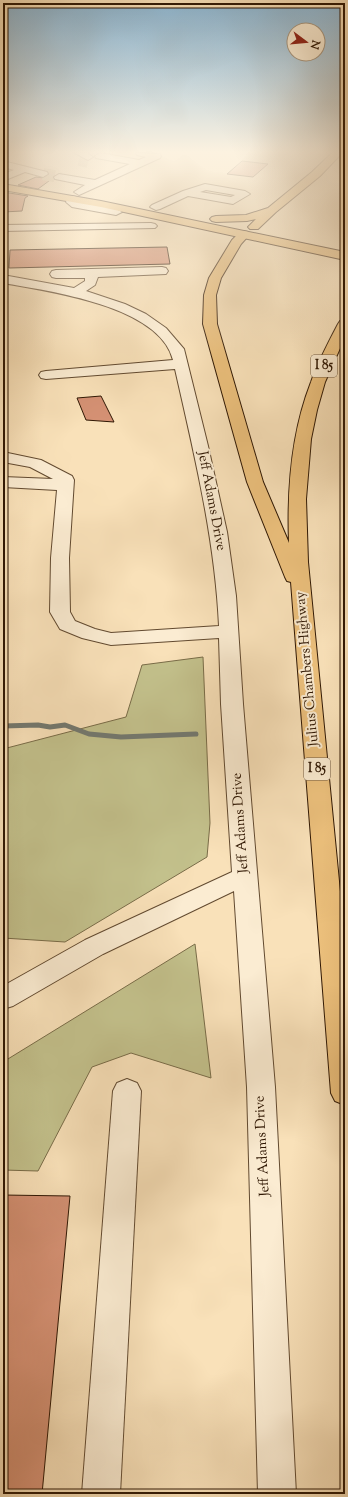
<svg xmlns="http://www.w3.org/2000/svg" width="348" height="1497" font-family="'Sorts Mill Goudy',serif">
  <rect width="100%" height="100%" fill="#f9e1b9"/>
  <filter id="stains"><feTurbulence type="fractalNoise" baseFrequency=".005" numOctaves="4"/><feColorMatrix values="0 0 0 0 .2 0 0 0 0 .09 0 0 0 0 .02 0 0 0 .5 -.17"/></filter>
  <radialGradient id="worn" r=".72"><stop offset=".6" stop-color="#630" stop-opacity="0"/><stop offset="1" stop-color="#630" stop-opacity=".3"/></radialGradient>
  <g fill="#c3c18c" stroke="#796c48">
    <path d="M203 657 210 823 207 857 65 942 3 938V749L126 717 142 665Z"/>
    <path d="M195 944 211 1078 131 1053 92 1067 38 1171 3 1170V1062Z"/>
  </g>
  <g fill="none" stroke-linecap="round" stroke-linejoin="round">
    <path stroke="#737970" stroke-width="5" d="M3 726 38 725 50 727 65 725 89 734 121 737 196 734"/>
  </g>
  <g fill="#d59174" stroke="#2f1703">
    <path d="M242 161 268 164 253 177 227 174Z"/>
    <path d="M51 170 54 175 53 178 38 189 18 185 36 177 44 178 49 175 48 171Z"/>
    <path d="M3 192 28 196 25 198 22 211 3 212Z"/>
    <path d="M167 247 170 264 9 268 10 250Z"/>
    <path d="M101 396 114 422 86 420 77 398Z"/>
    <path d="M3 1195 70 1196 42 1494H3Z"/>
  </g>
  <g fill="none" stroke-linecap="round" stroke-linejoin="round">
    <g stroke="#d1b995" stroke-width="12" stroke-dasharray="12 5.5" stroke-linecap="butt">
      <path d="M79 160 88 162"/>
      <path d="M43 174 59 177"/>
    </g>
    <g stroke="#624a30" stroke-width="2">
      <g id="minor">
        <path d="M75 153H87L93 157 88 160Z"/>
        <path d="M100 153 139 160 146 157 137 155 136 153 160 154 161 156 160 158 79 195 74 192 85 185 55 179 54 177 59 174 95 180 130 164 96 158 95 156Z"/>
        <path d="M3 161 47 172 48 174 43 177 25 172 3 181V174L14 170 3 167Z"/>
        <path d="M205 184 245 191 250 194 233 204 188 196 160 209 156 210 150 207 152 205 183 191ZM206 190 235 195 231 197 200 192Z"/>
        <path d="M72 196 76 197 77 201 79 202 116 209 122 212 116 215 72 207 66 202 68 197Z"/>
        <path d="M151 223 155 224 157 226 155 228 3 231V225Z"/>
        <path d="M162 267 166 268 168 271 166 274 98 277 95 285 86 291 125 304 146 314 166 328 184 349 208 446 227 532 236 596 243 704 275 1087 296 1494H258L247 1087 234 891 103 954 13 1006 3 1009V986L85 940 232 872 221 704 219 638 111 645 82 638 60 629 50 612 51 558 57 490 3 487V477L53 479 30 467 3 462V452L41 460 72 476 74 480 69 558 70 612 75 621 95 629 111 633 219 626C215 539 194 453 175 369L46 379 41 378 39 375 41 372 46 371 173 360C160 306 49 291 3 283V275L74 288 85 281V278H56L52 277 50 274 52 271 56 270Z"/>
        <path d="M127 1079 137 1083 141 1091 120 1494H82L113 1091 117 1083Z"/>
      </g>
    </g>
    <g stroke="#2f1703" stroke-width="2">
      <path id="major" d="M3 184 101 201 345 252V260L101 207 3 190Z"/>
    </g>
    <g stroke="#2f1703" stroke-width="2">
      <g id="highway">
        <path d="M332 153H342L320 176 276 212 258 229H250L248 227 256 219 247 221 216 222 212 221 210 219 212 217 216 216 246 215 268 208 312 172Z"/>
        <path d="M244 231 248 232 250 234 241 244 221 278 216 295 217 324 263 482 289 543C287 489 291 433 311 382 318 362 328 343 338 324L340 321 345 320V337L325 382 317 410 311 439 306 499 308 562 345 943V1105L335 1101 331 1093 291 582 287 581 285 577 247 482 203 324 204 295 209 278 232 240 240 232Z"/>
      </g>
    </g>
    <use href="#minor" fill="#fbecd2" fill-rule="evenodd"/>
    <use href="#major" fill="#ecc07c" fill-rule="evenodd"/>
    <use href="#highway" fill="#ecc07c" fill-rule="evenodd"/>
  </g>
  <linearGradient id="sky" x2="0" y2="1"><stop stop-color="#8bb7d5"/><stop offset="0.42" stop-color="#fcf2e0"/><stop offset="1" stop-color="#fcf2e0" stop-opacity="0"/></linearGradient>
  <rect width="348" height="362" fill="url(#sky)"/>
  <g text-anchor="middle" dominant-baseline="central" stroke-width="4" stroke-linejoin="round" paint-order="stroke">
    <g fill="#fbecd2" stroke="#6c5741" stroke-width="1">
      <rect x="311" y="355" width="26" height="22" rx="3"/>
      <rect x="304" y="758" width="26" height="22" rx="3"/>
    </g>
    <g font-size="13" font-weight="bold" fill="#2f1703">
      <text x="324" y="366">I 85</text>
      <text x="317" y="769">I 85</text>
    </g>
    <g font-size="14" fill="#2f1703" stroke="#fbecd2">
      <text transform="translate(211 501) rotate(79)">Jeff Adams Drive</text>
      <text transform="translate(308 669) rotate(-95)">Julius Chambers Highway</text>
      <text transform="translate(241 823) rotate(-94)">Jeff Adams Drive</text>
      <text transform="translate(263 1146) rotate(-93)">Jeff Adams Drive</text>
    </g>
  </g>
  <rect width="348" height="1497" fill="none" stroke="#f9e1b9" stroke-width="16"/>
  <rect x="4" y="4" width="340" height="1489" fill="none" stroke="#2f1703" stroke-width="2"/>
  <rect x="8" y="8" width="332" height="1481" fill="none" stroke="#2f1703"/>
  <g transform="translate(306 42) rotate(106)"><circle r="19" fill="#fbecd2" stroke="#a9977f"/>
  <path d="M0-3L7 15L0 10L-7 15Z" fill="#8f2418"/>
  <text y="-6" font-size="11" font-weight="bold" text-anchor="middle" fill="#2f1703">N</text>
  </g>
  <rect width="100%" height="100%" filter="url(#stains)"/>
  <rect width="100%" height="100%" fill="url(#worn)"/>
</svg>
